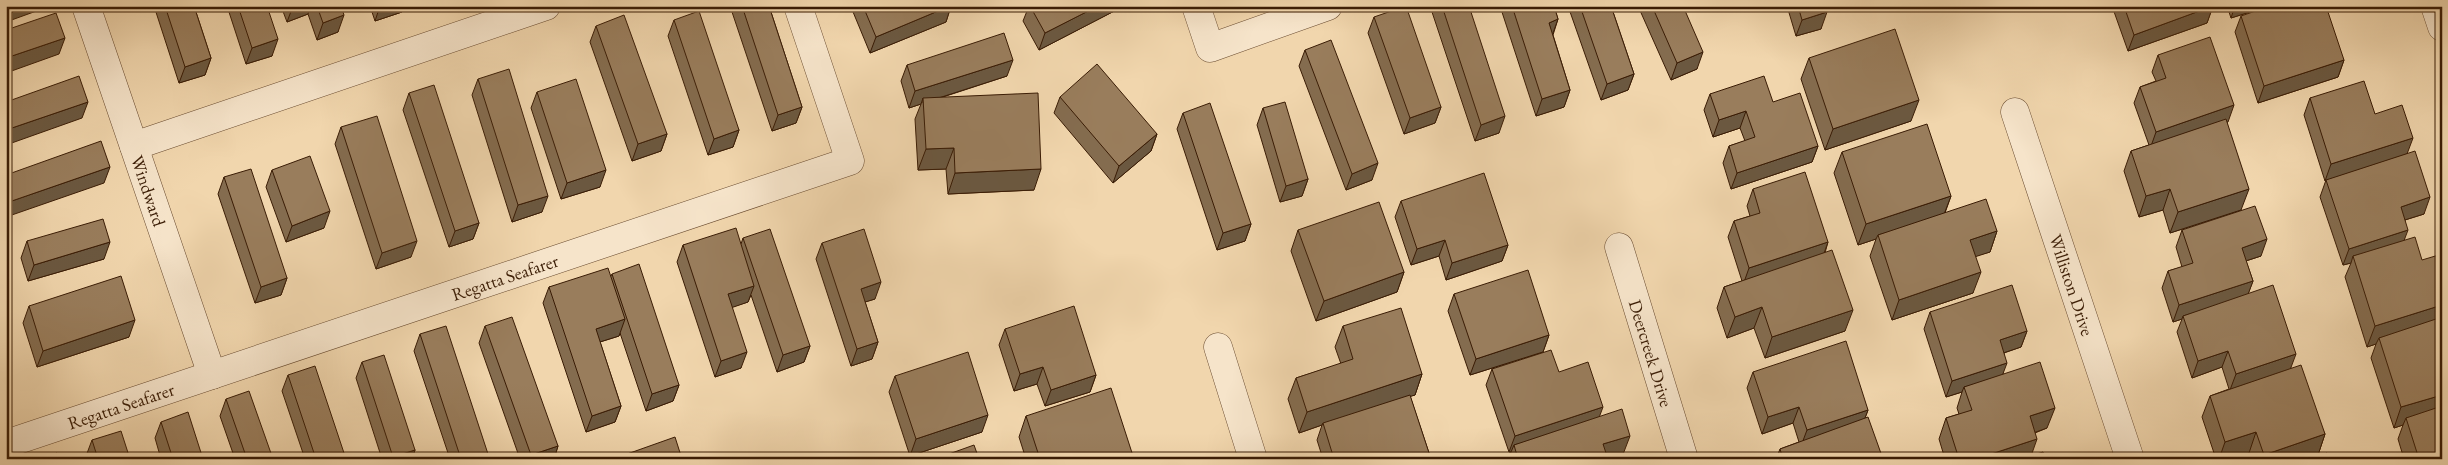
<svg xmlns="http://www.w3.org/2000/svg" width="2448" height="465" font-family="'EB Garamond',serif">
  <rect width="100%" height="100%" fill="#f1d6ad"/>
  <filter id="stains"><feTurbulence type="fractalNoise" baseFrequency=".004" numOctaves="4"/><feColorMatrix values="0 0 0 0 .2 0 0 0 0 .09 0 0 0 0 .02 0 0 0 .5 -.17"/></filter>
  <radialGradient id="worn" r=".72"><stop offset=".6" stop-color="#630" stop-opacity="0"/><stop offset="1" stop-color="#630" stop-opacity=".3"/></radialGradient>
  <g fill="none" stroke-linecap="round" stroke-linejoin="round">
    <g stroke="#684a2f" stroke-width="29">
      <g id="street">
        <path id="s1" d="M86 6 212 375"/>
        <path d="M1196 6 1210 48 1328 6"/>
        <path d="M2435 6 2442 27"/>
        <path id="s2" d="M2015 112 2130 459"/>
        <path d="M134 146 546 6"/>
        <path id="s3" d="M1619 247 1684 459"/>
        <path d="M1218 347 1253 459"/>
        <path id="s4" d="M6 444 850 161 798 6"/>
      </g>
    </g>
    <use href="#street" stroke="#f6e4ca" stroke-width="28"/>
  </g>
  <g fill="#846c4f" stroke="#3a1c05">
    <path d="M154 6H194L211 58 205 75 179 83Z"/>
    <path d="M227 6H267L272 56 246 64Z"/>
    <path d="M281 6H341L338 32 317 40 308 14 287 22Z"/>
    <path d="M370 6H404L402 12 375 21Z"/>
    <path d="M730 6H769L802 107 796 123 772 131Z"/>
    <path d="M851 6H951L946 22 870 53 851 7Z"/>
    <path d="M1029 6H1124L1039 50 1023 21Z"/>
    <path d="M1434 6H1469L1499 133 1475 141 1432 12Z"/>
    <path d="M1500 6H1554L1558 19 1553 35 1570 90 1564 107 1536 116Z"/>
    <path d="M1568 6H1611L1634 74 1628 90 1601 100Z"/>
    <path d="M1638 6H1683L1697 69 1671 80Z"/>
    <path d="M1787 6H1825L1821 29 1796 36Z"/>
    <path d="M2112 6H2213L2207 23 2128 51Z"/>
    <path d="M2227 6H2269L2231 18Z"/>
    <path d="M2241 16 2344 60 2338 77 2258 103 2235 32Z"/>
    <path d="M1374 17 1441 107 1435 123 1404 134 1368 33Z"/>
    <path d="M674 20 739 130 733 147 708 155 668 36Z"/>
    <path d="M596 26 667 134 661 151 632 161 590 42Z"/>
    <path d="M1305 50 1372 180 1346 190 1299 66Z"/>
    <path d="M2158 55 2228 122H2227L2241 210 2170 233 2163 210 2139 217 2124 171 2131 151 2149 145 2134 103 2140 87 2156 81 2152 72Z"/>
    <path d="M1809 58 1911 121 1825 150 1801 79Z"/>
    <path d="M907 65 1007 76 940 98 1034 190 948 194 946 169 918 170 915 119 921 104 909 108 901 81Z"/>
    <path d="M478 79 542 212 512 222 472 95Z"/>
    <path d="M537 92 600 187 561 199 531 108Z"/>
    <path d="M409 93 479 223 473 239 449 247 403 110Z"/>
    <path d="M1710 94 1773 102 1818 146 1812 162 1731 189 1723 163 1729 146 1745 141 1740 128 1713 137 1704 110Z"/>
    <path d="M1060 97 1157 134 1151 151 1113 183 1054 113Z"/>
    <path d="M2310 98 2375 114 2407 154 2424 214 2405 220 2404 240 2442 459H2404L2398 439 2403 425 2394 428 2371 358 2376 344 2367 347 2345 277 2351 263 2343 265 2320 197 2326 180 2325 181 2304 115Z"/>
    <path d="M1263 108 1308 179 1302 196 1280 202 1257 125Z"/>
    <path d="M1183 113 1251 224 1245 241 1217 250 1177 129Z"/>
    <path d="M341 127 411 257 376 269 335 144Z"/>
    <path d="M1842 152 1951 196 1945 213 1997 231 1990 252 1975 256 1973 293 1892 320 1870 256 1876 239 1858 245 1834 173Z"/>
    <path d="M272 170 324 228 286 242 266 187Z"/>
    <path d="M224 177 287 278 281 295 255 303 218 194Z"/>
    <path d="M1753 189 1828 242 1825 253 1845 331 1765 358 1754 328 1727 338 1717 308 1724 287 1742 281 1728 237 1734 221 1750 216 1747 206Z"/>
    <path d="M1401 201 1508 245 1502 261 1446 280 1439 256 1411 265 1395 217Z"/>
    <path d="M1298 230 1404 272 1397 292 1316 321 1291 251Z"/>
    <path d="M2182 230 2261 256 2246 261 2253 281 2248 294 2291 368 2325 434 2318 455 2307 459H2251L2249 453 2230 459H2216L2202 417 2210 396 2229 389 2222 367 2192 378 2177 332 2182 319 2173 322 2162 288 2168 271 2182 267 2176 247Z"/>
    <path d="M743 238 810 346 804 362 777 372 751 295 748 302 732 307 741 368 715 377 677 262 683 245 741 244Z"/>
    <path d="M27 241 104 259 28 281 21 258Z"/>
    <path d="M822 243 875 299 865 302 878 342 872 359 851 366 816 259Z"/>
    <path d="M612 274 679 385 673 401 646 411 620 333 619 336 600 342 621 406 615 422 586 432 543 303 549 287 611 276Z"/>
    <path d="M1454 294 1549 335 1543 352 1470 375 1448 311Z"/>
    <path d="M29 306 129 337 37 367 23 323Z"/>
    <path d="M1930 312 2027 331 2021 347 2004 353 2003 374 2047 428 2035 433 2031 456 2046 459H1945L1939 439 1946 418 1959 414 1957 408 1962 392 1946 397 1924 329Z"/>
    <path d="M485 326 558 446 554 459H520L479 343Z"/>
    <path d="M1343 326 1422 374 1415 395 1410 396 1431 459H1323L1317 440 1322 425 1299 433 1288 399 1296 378 1341 364 1335 347Z"/>
    <path d="M1005 329 1096 375 1090 392 1045 406 1037 384 1014 391 999 345Z"/>
    <path d="M420 334 486 459H450L414 351Z"/>
    <path d="M362 362 415 450 412 459H382L356 378Z"/>
    <path d="M1492 369 1559 372 1599 417 1622 457 1615 459H1508L1511 452H1509L1486 385Z"/>
    <path d="M1753 372 1868 410 1865 418 1883 459H1776L1780 449 1799 442 1793 423 1762 434 1747 388Z"/>
    <path d="M288 375 346 459H305L282 391Z"/>
    <path d="M895 376 982 432 910 456 889 392Z"/>
    <path d="M226 399 273 459H235L220 416Z"/>
    <path d="M1026 416 1134 459H1026L1019 437Z"/>
    <path d="M161 422 203 459H161L155 438Z"/>
    <path d="M92 440 130 459H87L86 456Z"/>
  </g>
  <g fill="#6b5840" stroke="#3a1c05">
    <path d="M10 6H43L42 9 6 22V8Z"/>
    <path d="M293 6H311L308 14 287 22Z"/>
    <path d="M380 6H404L402 12 375 21Z"/>
    <path d="M950 6H951L946 22 870 53 876 37Z"/>
    <path d="M1098 6H1124L1039 50 1045 33Z"/>
    <path d="M1861 6H1872L1860 10Z"/>
    <path d="M2213 6 2207 23 2128 51 2134 35Z"/>
    <path d="M2235 6H2269L2231 18Z"/>
    <path d="M1827 12 1821 29 1796 36 1802 20Z"/>
    <path d="M344 15 338 32 317 40 323 23Z"/>
    <path d="M1558 19 1552 36 1549 23Z"/>
    <path d="M65 38 59 54 6 73V58Z"/>
    <path d="M278 39 272 56 246 64 252 48Z"/>
    <path d="M1703 52 1697 69 1671 80 1677 63Z"/>
    <path d="M211 58 205 75 179 83 185 67Z"/>
    <path d="M1013 60 1007 76 923 103V98L921 104 909 108 915 91Z"/>
    <path d="M2344 60 2338 77 2258 103 2264 86Z"/>
    <path d="M1634 74 1628 90 1601 100 1607 84Z"/>
    <path d="M1570 90 1564 107 1536 116 1542 99Z"/>
    <path d="M1919 100 1911 121 1825 150 1833 129Z"/>
    <path d="M88 102 82 118 6 145V130Z"/>
    <path d="M2234 105 2228 122 2150 149 2156 132Z"/>
    <path d="M802 107 796 123 772 131 778 115Z"/>
    <path d="M1441 107 1435 123 1404 134 1410 118Z"/>
    <path d="M1746 111 1740 128 1713 137 1719 120Z"/>
    <path d="M1505 116 1499 133 1475 141 1481 125Z"/>
    <path d="M739 130 733 147 708 155 714 139Z"/>
    <path d="M667 134 661 151 632 161 638 144Z"/>
    <path d="M1157 134 1151 151 1113 183 1119 166Z"/>
    <path d="M2413 138 2407 154 2325 181 2331 164Z"/>
    <path d="M1818 146 1812 162 1731 189 1737 173Z"/>
    <path d="M954 148 946 169 918 170 926 149Z"/>
    <path d="M1378 163 1372 180 1346 190 1352 174Z"/>
    <path d="M110 167 104 183 6 217V203Z"/>
    <path d="M1041 169 1034 190 948 194 955 173Z"/>
    <path d="M606 170 600 187 561 199 567 183Z"/>
    <path d="M1308 179 1302 196 1280 202 1286 186Z"/>
    <path d="M2170 189 2163 210 2139 217 2146 196Z"/>
    <path d="M2249 189 2241 210 2170 233 2178 212Z"/>
    <path d="M548 196 542 212 512 222 518 205Z"/>
    <path d="M1951 196 1943 217 1878 235 1876 239 1858 245 1866 224Z"/>
    <path d="M2430 197 2424 214 2395 223 2401 207Z"/>
    <path d="M330 211 324 228 286 242 292 226Z"/>
    <path d="M479 223 473 239 449 247 455 231Z"/>
    <path d="M1251 224 1245 241 1217 250 1223 233Z"/>
    <path d="M2408 230 2402 246 2353 256 2351 263 2343 265 2349 249Z"/>
    <path d="M1997 231 1990 252 1962 261 1970 240Z"/>
    <path d="M2267 239 2261 256 2236 264 2242 248Z"/>
    <path d="M1445 240 1439 256 1411 265 1417 249Z"/>
    <path d="M417 241 411 257 376 269 382 253Z"/>
    <path d="M110 242 104 259 28 281 34 265Z"/>
    <path d="M1828 242 1822 259 1743 285 1749 268Z"/>
    <path d="M1508 245 1502 261 1446 280 1452 263Z"/>
    <path d="M1404 272 1397 292 1316 321 1324 301Z"/>
    <path d="M1981 272 1973 293 1892 320 1899 300Z"/>
    <path d="M287 278 281 295 255 303 261 287Z"/>
    <path d="M2253 281 2247 297 2183 316 2182 319 2173 322 2179 305Z"/>
    <path d="M881 282 875 299 855 305 861 289Z"/>
    <path d="M754 286 748 302 722 311 728 294Z"/>
    <path d="M2442 305V324L2379 338 2376 344 2367 347 2375 326Z"/>
    <path d="M1762 307 1754 328 1727 338 1735 317Z"/>
    <path d="M1853 310 1845 331 1765 358 1772 337Z"/>
    <path d="M625 319 619 336 590 345 596 329Z"/>
    <path d="M135 320 129 337 37 367 43 351Z"/>
    <path d="M2027 331 2021 347 1994 356 2000 340Z"/>
    <path d="M1549 335 1543 352 1470 375 1476 359Z"/>
    <path d="M878 342 872 359 851 366 857 349Z"/>
    <path d="M810 346 804 362 777 372 783 355Z"/>
    <path d="M2228 351 2222 367 2192 378 2198 361Z"/>
    <path d="M747 352 741 368 715 377 721 361Z"/>
    <path d="M2296 354 2290 370 2230 390 2236 374Z"/>
    <path d="M2007 363 2001 379 1964 387 1962 392 1946 397 1952 381Z"/>
    <path d="M1043 367 1037 384 1014 391 1020 374Z"/>
    <path d="M1422 374 1415 395 1323 425V423L1322 425 1299 433 1307 412Z"/>
    <path d="M1096 375 1090 392 1045 406 1051 390Z"/>
    <path d="M679 385 673 401 646 411 652 394Z"/>
    <path d="M2442 395V413L2406 418 2403 425 2394 428 2401 407Z"/>
    <path d="M621 406 615 422 586 432 592 416Z"/>
    <path d="M1603 407 1597 423 1514 445 1511 452H1509L1515 436Z"/>
    <path d="M1799 407 1793 423 1762 434 1768 417Z"/>
    <path d="M2055 408 2047 428 2022 437 2030 416Z"/>
    <path d="M1868 410 1862 426 1801 446 1807 430Z"/>
    <path d="M988 415 982 432 910 456 916 439Z"/>
    <path d="M2256 432 2249 453 2230 459H2219L2225 442Z"/>
    <path d="M2325 434 2318 455 2307 459H2262L2264 455Z"/>
    <path d="M1630 436 1622 457 1615 459H1597L1603 444Z"/>
    <path d="M2037 439 2030 459H1976Z"/>
    <path d="M558 446 554 459H529L531 455Z"/>
    <path d="M415 450 412 459H393V457Z"/>
    <path d="M488 454 486 459H474Z"/>
  </g>
  <g fill="#997d5c" stroke="#3a1c05">
    <path d="M165 6H194L211 58 185 67Z"/>
    <path d="M238 6H267L278 39 252 48Z"/>
    <path d="M317 6H341L344 15 323 23Z"/>
    <path d="M742 6H769L802 107 778 115Z"/>
    <path d="M863 6H950L876 37Z"/>
    <path d="M1030 6H1098L1045 33Z"/>
    <path d="M1406 6 1441 107 1410 118 1374 17Z"/>
    <path d="M1442 6H1469L1505 116 1481 125Z"/>
    <path d="M1512 6H1554L1558 19 1549 23 1570 90 1542 99Z"/>
    <path d="M1580 6H1611L1634 74 1607 84Z"/>
    <path d="M1652 6H1683L1703 52 1677 63Z"/>
    <path d="M1798 6H1825L1827 12 1802 20Z"/>
    <path d="M2124 6H2213L2134 35Z"/>
    <path d="M2270 6H2326L2344 60 2264 86 2241 16Z"/>
    <path d="M699 11 739 130 714 139 674 20Z"/>
    <path d="M56 13 65 38 6 58V30Z"/>
    <path d="M624 15 667 134 638 144 596 26Z"/>
    <path d="M1895 29 1919 100 1833 129 1809 58Z"/>
    <path d="M1004 33 1013 60 915 91 907 65Z"/>
    <path d="M2210 37 2234 105 2156 132 2140 87 2166 78 2158 55Z"/>
    <path d="M1331 40 1378 163 1352 174 1305 50Z"/>
    <path d="M1097 64 1157 134 1119 166 1060 97Z"/>
    <path d="M509 69 548 196 518 205 478 79Z"/>
    <path d="M79 76 88 102 6 130V102Z"/>
    <path d="M1764 76 1773 102 1800 93 1818 146 1737 173 1729 146 1755 137 1746 111 1719 120 1710 94Z"/>
    <path d="M576 79 606 170 567 183 537 92Z"/>
    <path d="M2364 81 2375 114 2402 105 2413 138 2331 164 2310 98Z"/>
    <path d="M434 85 479 223 455 231 409 93Z"/>
    <path d="M1038 93 1041 169 955 173 954 148 926 149 923 98Z"/>
    <path d="M1285 102 1308 179 1286 186 1263 108Z"/>
    <path d="M1210 103 1251 224 1223 233 1183 113Z"/>
    <path d="M377 116 417 241 382 253 341 127Z"/>
    <path d="M2226 119 2249 189 2178 212 2170 189 2146 196 2131 151Z"/>
    <path d="M1927 124 1951 196 1866 224 1842 152Z"/>
    <path d="M101 141 110 167 6 203V175Z"/>
    <path d="M2415 151 2430 197 2401 207 2408 230 2349 249 2326 180Z"/>
    <path d="M310 156 330 211 292 226 272 170Z"/>
    <path d="M251 169 287 278 261 287 224 177Z"/>
    <path d="M1805 172 1828 242 1749 268 1734 221 1760 213 1753 189Z"/>
    <path d="M1484 173 1508 245 1452 263 1445 240 1417 249 1401 201Z"/>
    <path d="M1986 199 1997 231 1970 240 1981 272 1899 300 1878 235Z"/>
    <path d="M1379 202 1404 272 1324 301 1298 230Z"/>
    <path d="M2255 206 2267 239 2242 248 2253 281 2179 305 2168 271 2193 263 2182 230Z"/>
    <path d="M103 219 110 242 34 265 27 241Z"/>
    <path d="M736 228 754 286 728 294 747 352 721 361 683 245Z"/>
    <path d="M770 229 810 346 783 355 743 238Z"/>
    <path d="M864 229 881 282 861 289 878 342 857 349 822 243Z"/>
    <path d="M2415 237 2422 260 2442 254V305L2375 326 2353 256Z"/>
    <path d="M1832 250 1853 310 1772 337 1762 307 1735 317 1724 287Z"/>
    <path d="M639 264 679 385 652 394 612 274Z"/>
    <path d="M608 268 625 319 596 329 621 406 592 416 549 287Z"/>
    <path d="M1528 270 1549 335 1476 359 1454 294Z"/>
    <path d="M121 276 135 320 43 351 29 306Z"/>
    <path d="M2012 285 2027 331 2000 340 2007 363 1952 381 1930 312Z"/>
    <path d="M2273 285 2296 354 2236 374 2228 351 2198 361 2183 316Z"/>
    <path d="M1074 306 1096 375 1051 390 1043 367 1020 374 1005 329Z"/>
    <path d="M1401 308 1422 374 1307 412 1296 378 1353 359 1343 326Z"/>
    <path d="M512 317 558 446 531 455 485 326Z"/>
    <path d="M2442 317V395L2401 407 2379 338Z"/>
    <path d="M446 326 488 454 474 459H461L420 334Z"/>
    <path d="M1846 341 1868 410 1807 430 1799 407 1768 417 1753 372Z"/>
    <path d="M1551 350 1559 372 1588 362 1603 407 1515 436 1492 369Z"/>
    <path d="M968 352 988 415 916 439 895 376Z"/>
    <path d="M384 355 415 450 393 457 362 362Z"/>
    <path d="M2040 362 2055 408 2030 416 2037 439 1976 459H1959L1946 418 1972 410 1964 387Z"/>
    <path d="M2301 365 2325 434 2264 455 2256 432 2225 442 2210 396Z"/>
    <path d="M315 366 346 459H316L288 375Z"/>
    <path d="M1111 388 1134 459H1040L1026 416Z"/>
    <path d="M249 391 273 459H247L226 399Z"/>
    <path d="M1410 395 1431 459H1334L1323 423Z"/>
    <path d="M2442 406V459H2419L2406 418Z"/>
    <path d="M1622 409 1630 436 1603 444 1608 459H1518L1514 445Z"/>
    <path d="M188 412 203 459H173L161 422Z"/>
    <path d="M1868 417 1883 459H1783L1780 449Z"/>
    <path d="M121 431 130 459H98L92 440Z"/>
    <path d="M675 437 682 459H613Z"/>
    <path d="M974 445 979 459H935Z"/>
    <path d="M2043 452 2046 459H2021Z"/>
    <path d="M57 453 59 459H40Z"/>
    <path d="M2327 453 2329 459H2311Z"/>
  </g>
  <g text-anchor="middle" dominant-baseline="central" stroke-width="5" stroke-linejoin="round" paint-order="stroke">
    <g font-size="18" fill="#3a1c05" stroke="#f6e4ca">
      <text stroke="none"><textPath href="#s1" startOffset="195">Windward</textPath></text>
      <text stroke="none"><textPath href="#s4" startOffset="526">Regatta Seafarer</textPath></text>
      <text stroke="none"><textPath href="#s2" startOffset="182">Williston Drive</textPath></text>
      <text stroke="none"><textPath href="#s3" startOffset="111">Deercreek Drive</textPath></text>
      <text stroke="none"><textPath href="#s4" startOffset="121">Regatta Seafarer</textPath></text>
    </g>
  </g>
  <rect width="2448" height="465" fill="none" stroke="#f1d6ad" stroke-width="25"/>
  <rect x="8" y="8" width="2433" height="450" fill="none" stroke="#3a1c05" stroke-width="2.5"/>
  <rect x="12" y="12" width="2423" height="440" fill="none" stroke="#3a1c05"/>
  <rect width="100%" height="100%" filter="url(#stains)"/>
  <rect width="100%" height="100%" fill="url(#worn)"/>
</svg>
